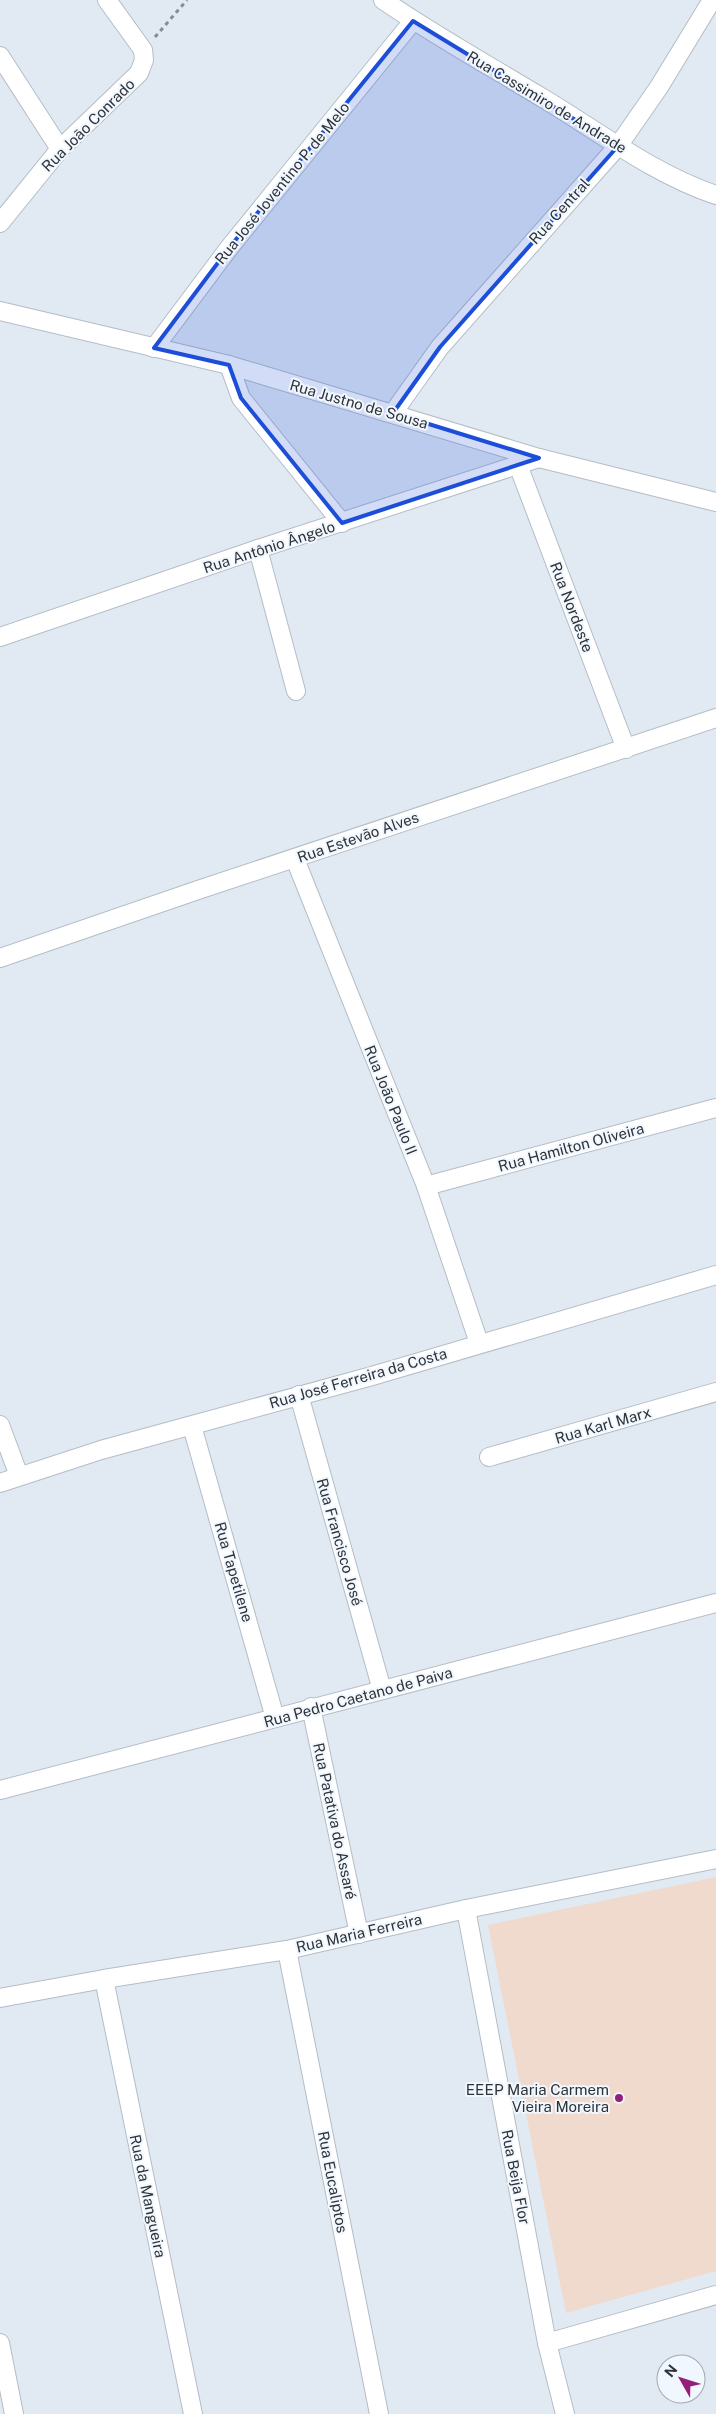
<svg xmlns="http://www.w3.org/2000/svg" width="716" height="2414" font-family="'Public Sans',sans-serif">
  <rect width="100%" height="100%" fill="#e1eaf3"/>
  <path fill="#f0dacd" d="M716 1877V2271L566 2313 488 1925Z"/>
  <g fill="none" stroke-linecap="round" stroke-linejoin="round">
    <g stroke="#b4bdc6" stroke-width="20">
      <g id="street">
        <path d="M383 0C434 35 488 65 541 97 598 131 653 174 716 195"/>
        <path d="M0 56 60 149"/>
        <path d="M0 223 60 149 139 73 144 60 143 50 107 0"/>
        <path d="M0 311 229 365 539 458 716 502"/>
        <path d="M154 348 229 248 413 21"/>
        <path d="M229 365 241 398 342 523"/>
        <path d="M393 413 440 347 618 146 659 87 712 0"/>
        <path d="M518 465 626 749"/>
        <path d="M258 549 296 691"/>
        <path d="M0 637 258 549 539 458"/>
        <path d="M295 859 426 1186 479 1343"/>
        <path d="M0 958 201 889 716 718"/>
        <path d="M426 1186 716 1108"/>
        <path d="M299 1395 382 1690"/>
        <path d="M0 1425 19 1476"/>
        <path d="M192 1426 275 1718"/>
        <path d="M489 1457 716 1392"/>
        <path d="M0 1483 101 1450 372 1376 716 1275"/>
        <path d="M311 1707 359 1934"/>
        <path d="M0 1790 716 1603"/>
        <path d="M466 1909 547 2343 565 2414"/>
        <path d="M287 1950 379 2414"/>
        <path d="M104 1979 193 2414"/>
        <path d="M0 1998 104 1979 287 1950 466 1909 716 1859"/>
        <path d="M0 2343 14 2414"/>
        <path d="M547 2343 716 2295"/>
      </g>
    </g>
    <path stroke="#868c92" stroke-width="3" stroke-dasharray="4 4" stroke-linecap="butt" d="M155 37 187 0"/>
    <use href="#street" stroke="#fff" stroke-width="18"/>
  </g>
  <path fill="#1d4ed8" fill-opacity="0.2" stroke="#1d4ed8" stroke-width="4" stroke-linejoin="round" d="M413 21 618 146 440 347 393 413 539 458 342 523 241 398 229 365 154 348 229 248Z"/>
  <circle fill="#951e7b" stroke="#f0f7ff" stroke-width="2" cx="619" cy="2098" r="5"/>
  <g text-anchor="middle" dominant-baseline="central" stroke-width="4" stroke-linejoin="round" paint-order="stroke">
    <g font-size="15" fill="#2f3236" stroke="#f0f7ff">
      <text transform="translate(547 102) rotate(31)">Rua Cassimiro de Andrade</text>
      <text transform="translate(88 125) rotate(-45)">Rua João Conrado</text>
      <text transform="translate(282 183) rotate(-51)">Rua José Joventino P. de Melo</text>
      <text transform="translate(559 211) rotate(-48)">Rua Central</text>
      <text transform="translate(359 404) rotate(16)">Rua Justno de Sousa</text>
      <text transform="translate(269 547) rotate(-18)">Rua Antônio Ângelo</text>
      <text transform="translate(572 607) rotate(69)">Rua Nordeste</text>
      <text transform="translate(358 837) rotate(-19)">Rua Estevão Alves</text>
      <text transform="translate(391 1100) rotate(68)">Rua João Paulo II</text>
      <text transform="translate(571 1147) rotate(-15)">Rua Hamilton Oliveira</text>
      <text transform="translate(358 1378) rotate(-16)">Rua José Ferreira da Costa</text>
      <text transform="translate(603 1425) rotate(-16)">Rua Karl Marx</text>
      <text transform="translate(340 1542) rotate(74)">Rua Francisco José</text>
      <text transform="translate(234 1572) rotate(74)">Rua Tapetilene</text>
      <text transform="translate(358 1697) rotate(-15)">Rua Pedro Caetano de Paiva</text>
      <text transform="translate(335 1821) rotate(78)">Rua Patativa do Assaré</text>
      <text transform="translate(359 1933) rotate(-13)">Rua Maria Ferreira</text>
      <text transform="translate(516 2177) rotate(79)">Rua Beija Flor</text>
      <text transform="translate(333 2182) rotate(79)">Rua Eucaliptos</text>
      <text transform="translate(148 2196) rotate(78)">Rua da Mangueira</text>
    </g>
    <g font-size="15" fill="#2f3236" stroke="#f0f7ff" text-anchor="end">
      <text x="609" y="2089">EEEP Maria Carmem<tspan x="609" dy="17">Vieira Moreira</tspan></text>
    </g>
  </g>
  <g transform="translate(681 2379) rotate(309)"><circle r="24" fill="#f0f7ff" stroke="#a3a8af"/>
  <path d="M0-4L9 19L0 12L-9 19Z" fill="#951e7b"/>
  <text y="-8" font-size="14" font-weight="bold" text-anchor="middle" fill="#2f3236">N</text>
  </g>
</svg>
